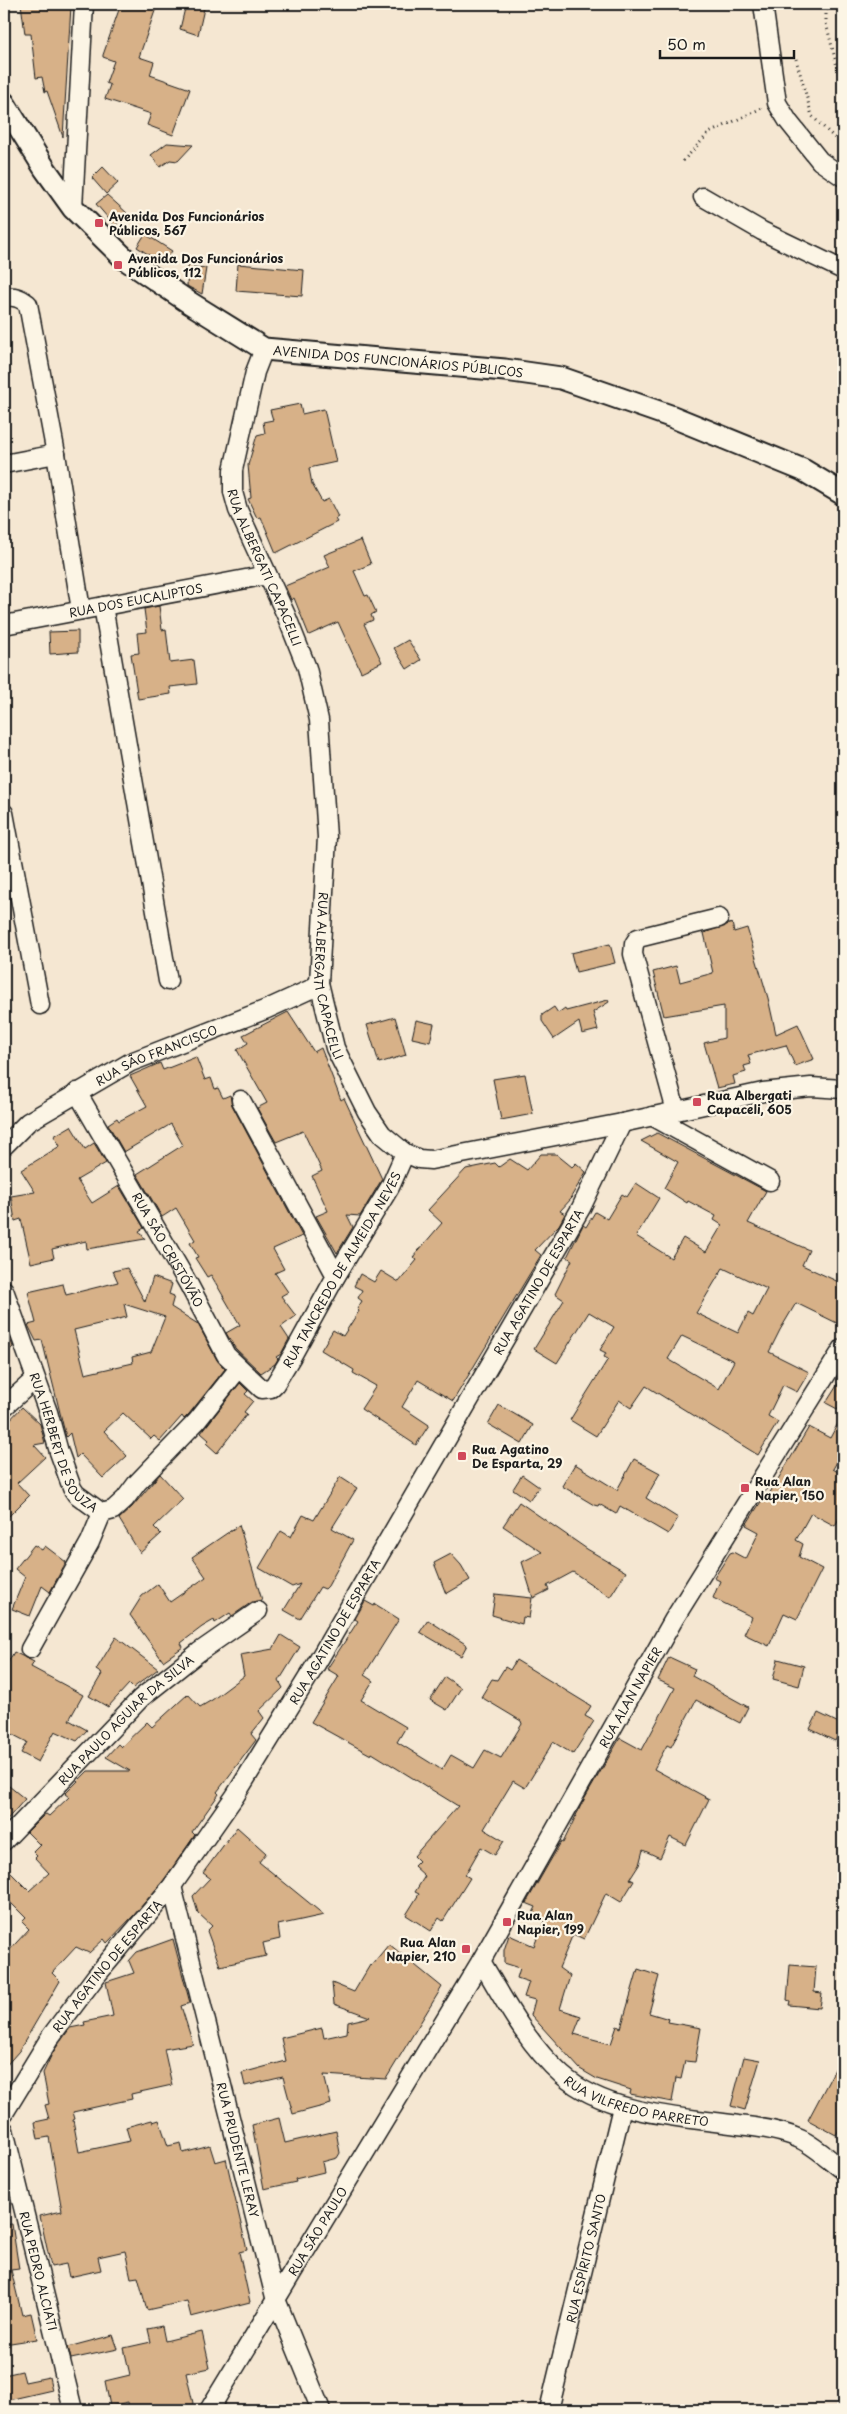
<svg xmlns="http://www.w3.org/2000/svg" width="847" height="2414" font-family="'Playpen Sans',sans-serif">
  <rect width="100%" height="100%" fill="#f5e7d2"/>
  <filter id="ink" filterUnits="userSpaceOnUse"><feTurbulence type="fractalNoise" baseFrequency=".02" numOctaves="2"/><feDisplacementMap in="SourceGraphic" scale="10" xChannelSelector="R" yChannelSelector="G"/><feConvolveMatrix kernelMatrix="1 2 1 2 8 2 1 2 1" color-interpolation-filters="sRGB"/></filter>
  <g filter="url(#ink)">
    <g fill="#d7b188" stroke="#1c1c1c" fill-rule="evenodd">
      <path d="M21 4H68L67 6H71L63 137 47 91 45 92 42 77 36 78 31 34H25Z"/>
      <path d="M121 4H143L156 8 139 57 154 62 150 75 190 89 173 135 147 125 151 114 105 99 110 85 106 83 114 61 103 57V55Z"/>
      <path d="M186 4H205L198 35 180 29Z"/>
      <path d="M167 143 193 145 178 161 170 160 160 167 151 155Z"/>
      <path d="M103 167 118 183 106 194 92 178Z"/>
      <path d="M107 195 127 213 115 226 96 204Z"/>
      <path d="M145 234 172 251 163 264 137 247Z"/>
      <path d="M238 264 304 270 302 296 236 291Z"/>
      <path d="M188 266 206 268 202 294 187 286Z"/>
      <path d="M300 404 302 414 324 409 336 462 309 468 312 484 322 502 329 499 338 517 335 519 337 522 276 553 261 517 257 518 248 499 251 498 248 465 257 435 265 433 263 422 273 420 270 410Z"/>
      <path d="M361 540 371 564 354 571 365 596 368 595 376 612 371 615 373 620 364 624 382 662 361 672 338 622 309 635 294 598 291 600 285 586 330 567 324 555Z"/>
      <path d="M159 606 162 630 166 629 170 663 194 660 197 684 170 687 171 694 138 699 131 654 139 653 137 633 147 632 144 609Z"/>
      <path d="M78 631V652L50 654 49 632Z"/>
      <path d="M408 640 421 660 407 669 394 648Z"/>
      <path d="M732 923 734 932 747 928 768 998 776 1034 798 1024 814 1059 795 1066 786 1045 748 1055 751 1064 744 1066 746 1072 733 1076 735 1084 717 1088 704 1043 724 1038V1006L664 1016 653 972 676 966 680 982 713 973 704 933Z"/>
      <path d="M610 944 615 963 576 972 571 953Z"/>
      <path d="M608 1000 609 1002 593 1012 598 1030 582 1034 579 1022 554 1039 542 1021V1015L554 1007 558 1013 565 1008 566 1011Z"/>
      <path d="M288 1012 314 1052 321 1048 341 1100 344 1098 382 1179 360 1216 347 1215 353 1227 337 1253 316 1216 328 1211 312 1176 322 1171 303 1131 276 1142 257 1108 267 1103 237 1050 248 1043 243 1035Z"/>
      <path d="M395 1017 406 1055 379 1063 367 1025Z"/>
      <path d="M416 1020 434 1024 430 1042 412 1038Z"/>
      <path d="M196 1057 205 1080 211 1078 215 1089 218 1088 223 1098 230 1095 232 1105 302 1236 273 1249 284 1269 275 1273 288 1292 281 1296 296 1316 281 1327 289 1339 281 1354 276 1357 278 1359 275 1364 261 1373 235 1348 226 1333 240 1325 211 1275 207 1277 195 1258 198 1257 190 1243 195 1240 176 1208 162 1217 137 1174 183 1145 171 1124 124 1152 108 1124 117 1118 119 1121 147 1106 130 1076 160 1063 163 1070Z"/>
      <path d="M525 1074 533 1114 501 1120 493 1079Z"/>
      <path d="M71 1126 85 1149 94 1143 106 1163 77 1180 92 1203 119 1186 144 1228 139 1231 145 1239 87 1249 86 1241 52 1249 54 1258 31 1263 21 1219 15 1221 11 1196 35 1192 21 1170 60 1146 54 1136Z"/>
      <path d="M657 1133 766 1191 748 1223 809 1250 802 1265 843 1284V1326L796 1303 780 1330 769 1352 809 1372 797 1392 783 1385 768 1416 778 1422 758 1455 646 1386 631 1408 619 1400 596 1436 570 1420 608 1359 604 1357 606 1353 600 1350 614 1327 589 1312 557 1363 534 1349 564 1300 555 1294 572 1260 567 1257 583 1225 586 1227 595 1212 607 1219 622 1194 627 1197 636 1183 659 1198 636 1236 671 1258 683 1238 706 1252 722 1225 714 1220 716 1216 688 1201 687 1203 664 1188 678 1162 641 1141ZM723 1268 767 1289 753 1316 748 1313 738 1333 696 1313ZM682 1336 734 1361 719 1389 668 1359Z"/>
      <path d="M541 1154H556L572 1167 576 1163 586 1172 571 1197 572 1198 560 1211 565 1214 559 1225 535 1250 541 1255 453 1401 418 1380 402 1407 429 1425 416 1445 361 1409 376 1386 353 1373 354 1370 321 1350 333 1330 343 1336 359 1311 357 1309 362 1301 358 1298 362 1290 354 1286 360 1274 374 1282 381 1271 399 1282 417 1260 413 1257 442 1223 428 1210 466 1169 495 1163 499 1167 510 1159 527 1170Z"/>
      <path d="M127 1268 145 1302 153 1277 172 1284 169 1294 174 1296 171 1307 198 1324 217 1360 225 1369 189 1414 184 1419 182 1416 160 1441 154 1436 151 1439 123 1413 104 1431 127 1456 103 1478 80 1454 76 1458 70 1433 66 1437 42 1340 36 1341 28 1325 36 1323 28 1292 63 1284 66 1295 118 1282 113 1271ZM124 1304 165 1317 151 1352 132 1357 133 1363 85 1374 74 1330 127 1317Z"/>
      <path d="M7 1330 13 1347 4 1355V1331Z"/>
      <path d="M843 1376V1412L826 1403Z"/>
      <path d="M240 1383 248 1391 245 1394 253 1401 244 1412 247 1414 217 1453 206 1443 209 1440 201 1433Z"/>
      <path d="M499 1405 533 1425 522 1444 488 1424Z"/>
      <path d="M22 1407 40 1424 45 1443 34 1445 45 1457 17 1483 29 1496 4 1521V1426Z"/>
      <path d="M843 1414V1451L833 1469 843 1475V1511L835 1526 811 1513 796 1540 803 1544 799 1557 822 1569 797 1619 784 1613 769 1646 744 1634 752 1617 713 1598 720 1581 714 1578 730 1553 733 1552 746 1559 759 1532 746 1525 762 1500 765 1501 809 1427 830 1438Z"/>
      <path d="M634 1459 660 1473 646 1498 678 1518 668 1534 620 1506 616 1514 599 1504 598 1506 594 1505 562 1486 575 1464 617 1490Z"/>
      <path d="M160 1474 183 1499 154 1527 161 1534 140 1553 119 1519 132 1507Z"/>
      <path d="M522 1475 539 1487 529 1500 513 1489Z"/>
      <path d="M340 1477 357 1488 332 1528 353 1540 328 1586 325 1589 320 1587 300 1619 284 1610 300 1584 292 1587 259 1568 281 1531 291 1537 303 1515 314 1520Z"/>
      <path d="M519 1502 587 1549 626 1572 610 1597 573 1572 547 1586 549 1590 533 1598 522 1562 542 1552 503 1526Z"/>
      <path d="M239 1525 262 1600 252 1602 232 1616 230 1613 215 1623 214 1620 202 1627 181 1643 183 1647 163 1661 130 1615 142 1596 158 1584 170 1602 206 1577 192 1557Z"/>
      <path d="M34 1545 42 1550 45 1546 66 1562 50 1592 42 1586 30 1616 12 1609 25 1577 15 1569Z"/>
      <path d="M451 1554 461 1565 470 1580 446 1594 434 1563Z"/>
      <path d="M495 1594 532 1598 529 1618 523 1617 522 1624 492 1615Z"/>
      <path d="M365 1601 374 1606 375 1604 399 1619 364 1675 373 1681 361 1700 406 1727 397 1742 442 1770 451 1755 474 1768 485 1750 501 1758 522 1724 521 1721 481 1697 492 1679 497 1680 505 1667 510 1670 516 1660 591 1706 585 1716 594 1721 573 1754 553 1742 525 1788 513 1781 484 1829 504 1841 495 1855 481 1847 465 1875 470 1878 443 1921 439 1918 431 1931 406 1915 419 1894 415 1892 425 1876 414 1866 419 1861 414 1856 458 1806 372 1753 371 1755 311 1722 339 1676 327 1669 358 1621 355 1619Z"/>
      <path d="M428 1620 467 1645 461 1656 420 1632Z"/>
      <path d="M281 1635 300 1647 279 1681 283 1688 259 1711 264 1718 251 1734 256 1740 217 1792 219 1794 192 1832 195 1835 164 1880 134 1915 107 1943 104 1939 89 1953 76 1947 52 1973 60 1981 19 2051 4 2068V1956L29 1929 22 1922 26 1918 4 1896V1866L29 1891 49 1873 35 1858 37 1856 33 1852 40 1845 27 1832 44 1815 46 1814 49 1816 69 1797 65 1794 88 1771H130L106 1757 118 1744 121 1747 147 1722 152 1727 188 1694 200 1707 212 1700 244 1676 240 1655 273 1649Z"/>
      <path d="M116 1637 158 1669 133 1688 129 1684 108 1707 89 1696 102 1674 96 1670Z"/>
      <path d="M14 1652 34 1662 31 1667 83 1695 69 1720 87 1730 77 1741 55 1731 38 1762 21 1753 27 1742 4 1730V1669Z"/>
      <path d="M669 1657 695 1669 692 1676 748 1707 740 1723 696 1700 671 1747 667 1745 654 1769 709 1799 686 1845 670 1837 660 1858 643 1850 639 1865 630 1879 634 1881 621 1902 606 1893 584 1939 573 1934 559 1968 570 1976 560 2009 581 2016 574 2034 611 2044 617 2026 621 2028 638 1969 659 1976 649 2013 669 2019 668 2022 701 2028 695 2062 685 2061 681 2079 676 2078 672 2102 630 2094 631 2090 597 2079 580 2069 531 2015 535 2000 524 1997 529 1982 517 1978 520 1968 504 1963V1950L509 1935 534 1946 545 1919 533 1913 536 1907 526 1903 561 1842 563 1843 581 1805 620 1738 642 1750 675 1688 658 1680Z"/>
      <path d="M778 1659 804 1666 799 1686 773 1679Z"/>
      <path d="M445 1677 461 1688 447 1710 430 1700Z"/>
      <path d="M818 1713 843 1725 835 1741 810 1729Z"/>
      <path d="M4 1782 25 1799 4 1823Z"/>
      <path d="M237 1827 266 1853 259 1862 324 1915 278 1925 280 1939 263 1943 266 1956 220 1966 207 1931 212 1926 198 1913 193 1896 210 1878 203 1873Z"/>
      <path d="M173 1939 190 2003 181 2006 193 2044 164 2049 172 2085 131 2094 132 2099 73 2112 75 2119 73 2120 79 2152 130 2141 126 2127 152 2120 153 2122 159 2120 168 2146 181 2143 183 2153 210 2146 215 2162 226 2159 247 2250 239 2252 250 2302 191 2317 187 2301 147 2310 138 2277 131 2278 125 2251 98 2257 101 2270 69 2277 66 2264 51 2267 40 2216 62 2211 49 2137 38 2139 35 2122 49 2119 45 2105 49 2104 43 2073 53 2052 70 2028 85 2025 84 2022 113 2016 106 1982 134 1973 129 1961 137 1952Z"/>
      <path d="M389 1944 442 1987 386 2079 324 2075 331 2104 293 2114 283 2077 245 2086 242 2073 286 2061 281 2038 322 2028 324 2038 347 2033 348 2022 370 2017 334 2004 332 1983 354 1992 370 1965 371 1966Z"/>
      <path d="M790 1965 816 1967 814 1992 822 1993 820 2008 789 2005 790 2001 787 2000Z"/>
      <path d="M843 2054V2122L836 2135 808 2120Z"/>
      <path d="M744 2057 760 2060 745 2110 731 2106Z"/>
      <path d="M279 2118 285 2143 336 2131 340 2153 337 2158 322 2162 324 2172 295 2179 296 2182 264 2189 252 2125Z"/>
      <path d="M12 2224 19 2269 11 2270 22 2315 31 2313 37 2339 4 2344V2225Z"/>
      <path d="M162 2326 165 2341 202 2332 210 2368 186 2373 193 2403 188 2410H129L128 2402 110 2406 105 2381 130 2375 124 2348 151 2342 148 2329Z"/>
      <path d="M113 2335 118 2349 71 2359 68 2347Z"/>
      <path d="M22 2371 25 2382 49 2377 52 2390 4 2401V2375Z"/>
    </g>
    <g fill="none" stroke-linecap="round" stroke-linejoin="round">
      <g stroke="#1c1c1c" stroke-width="21">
        <g id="minor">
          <path d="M763 4 777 103 788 121 820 161 843 177"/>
          <path d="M703 197 762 231 843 270"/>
          <path d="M73 208 84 4"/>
          <path d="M4 298C14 295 20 298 28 304L56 454 81 610"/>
          <path id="s1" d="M264 349 255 372 233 470V492L238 510 286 615 307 668 319 720 327 837 319 983 335 1048 367 1112 382 1134 405 1153 419 1159 431 1160 622 1123 763 1092 811 1087 843 1089"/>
          <path d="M4 464 56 454"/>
          <path d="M103 606 168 981"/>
          <path id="s2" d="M4 625 267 575"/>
          <path d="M4 813 40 1005"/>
          <path id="s3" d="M77 1092 189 1285 226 1355 262 1389 271 1388 275 1384 292 1356 336 1276 390 1187 405 1153"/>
          <path d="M241 1100 336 1276"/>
          <path d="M676 1111 633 954 634 944 638 938 719 918"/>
          <path d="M652 1116 770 1181"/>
          <path id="s4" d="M4 1146 28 1122 131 1062 267 1009 311 989 319 983"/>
          <path id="s5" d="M4 1290 48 1412 59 1452 72 1488 76 1494 102 1513 113 1510 125 1499 137 1483 197 1421 239 1368"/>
          <path d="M4 1407 35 1379"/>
          <path d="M30 1649 90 1542 102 1513"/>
          <path id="s6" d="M4 1841 141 1698 199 1652 258 1611"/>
          <path id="s7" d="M172 1886 275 2297 321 2410"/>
          <path id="s8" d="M481 1961C504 2000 527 2044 562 2075 606 2114 681 2117 738 2125 758 2127 781 2130 800 2139 815 2146 830 2160 843 2170"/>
          <path id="s9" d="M4 2113 51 2036 96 1976 172 1886 235 1796 315 1666 581 1208 622 1123"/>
          <path id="s10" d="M4 2130 73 2410"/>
          <path id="s11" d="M209 2410 481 1961 674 1619 843 1348"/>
          <path id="s12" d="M549 2410 622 2107"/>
        </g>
      </g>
      <g stroke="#1c1c1c" stroke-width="25">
        <g id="tertiary">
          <path id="s13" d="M4 103 45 169 73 208 125 259 190 303 264 349 505 370 561 378 673 417 803 470 843 494"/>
        </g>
      </g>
      <g stroke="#1c1c1c" stroke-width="3" stroke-dasharray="1 4" stroke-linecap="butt">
        <path d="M826 4V23L843 90"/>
        <path d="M796 59 812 116 843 146"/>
        <path d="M683 161 709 133 762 108"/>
      </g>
      <use href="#minor" stroke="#fcf5e5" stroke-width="18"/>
      <use href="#tertiary" stroke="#fcf5e5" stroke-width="21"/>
    </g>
  </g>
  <g fill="#d1495b" stroke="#fcf5e5" stroke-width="2">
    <rect x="94" y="218" width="10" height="10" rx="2.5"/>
    <rect x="113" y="260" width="10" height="10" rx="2.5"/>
    <rect x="692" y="1097" width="10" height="10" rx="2.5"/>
    <rect x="457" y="1451" width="10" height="10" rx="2.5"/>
    <rect x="740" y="1483" width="10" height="10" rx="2.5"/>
    <rect x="502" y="1917" width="10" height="10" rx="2.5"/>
    <rect x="461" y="1944" width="10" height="10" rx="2.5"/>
  </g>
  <g text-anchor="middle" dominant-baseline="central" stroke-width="4.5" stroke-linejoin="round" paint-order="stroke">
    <g font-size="12" font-weight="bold" fill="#1c1c1c" stroke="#fcf5e5" text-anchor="start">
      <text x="109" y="216">Avenida Dos Funcionários<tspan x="109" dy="14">Públicos, 567</tspan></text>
      <text x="128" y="258">Avenida Dos Funcionários<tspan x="128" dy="14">Públicos, 112</tspan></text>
      <text x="707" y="1095">Rua Albergati<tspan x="707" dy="14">Capaceli, 605</tspan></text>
      <text x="472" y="1449">Rua Agatino<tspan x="472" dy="14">De Esparta, 29</tspan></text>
      <text x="755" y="1481">Rua Alan<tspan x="755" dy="14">Napier, 150</tspan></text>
      <text x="517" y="1915">Rua Alan<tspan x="517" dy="14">Napier, 199</tspan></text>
      <text x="456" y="1942" text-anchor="end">Rua Alan<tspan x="456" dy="14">Napier, 210</tspan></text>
    </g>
    <g font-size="12" fill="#1c1c1c" stroke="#fcf5e5">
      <text stroke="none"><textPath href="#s13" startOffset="499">AVENIDA DOS FUNCIONÁRIOS PÚBLICOS</textPath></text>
      <text stroke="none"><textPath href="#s1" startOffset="229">RUA ALBERGATI CAPACELLI</textPath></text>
      <text stroke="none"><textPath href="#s2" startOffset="134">RUA DOS EUCALIPTOS</textPath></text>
      <text stroke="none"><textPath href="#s1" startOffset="649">RUA ALBERGATI CAPACELLI</textPath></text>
      <text stroke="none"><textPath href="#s4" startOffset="179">RUA SÃO FRANCISCO</textPath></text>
      <text stroke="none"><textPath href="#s3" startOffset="182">RUA SÃO CRISTÓVÃO</textPath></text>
      <text stroke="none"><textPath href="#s3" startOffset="499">RUA TANCREDO DE ALMEIDA NEVES</textPath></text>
      <text stroke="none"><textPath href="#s9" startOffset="990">RUA AGATINO DE ESPARTA</textPath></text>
      <text stroke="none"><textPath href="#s5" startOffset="165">RUA HERBERT DE SOUZA</textPath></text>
      <text stroke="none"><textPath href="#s9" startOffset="585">RUA AGATINO DE ESPARTA</textPath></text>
      <text stroke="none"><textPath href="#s11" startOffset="828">RUA ALAN NAPIER</textPath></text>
      <text stroke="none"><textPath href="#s6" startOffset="172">RUA PAULO AGUIAR DA SILVA</textPath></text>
      <text stroke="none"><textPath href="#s9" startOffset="180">RUA AGATINO DE ESPARTA</textPath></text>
      <text stroke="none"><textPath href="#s8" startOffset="221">RUA VILFREDO PARRETO</textPath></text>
      <text stroke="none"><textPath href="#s7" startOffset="272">RUA PRUDENTE LERAY</textPath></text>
      <text stroke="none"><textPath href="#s11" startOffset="209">RUA SÃO PAULO</textPath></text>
      <text stroke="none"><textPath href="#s12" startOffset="156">RUA ESPÍRITO SANTO</textPath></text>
      <text stroke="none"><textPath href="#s10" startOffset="145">RUA PEDRO ALCIATI</textPath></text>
    </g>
  </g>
  <rect width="847" height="2414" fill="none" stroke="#fcf5e5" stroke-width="20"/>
  <rect x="10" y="10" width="827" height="2394" fill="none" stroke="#1c1c1c" stroke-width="2" filter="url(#ink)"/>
  <path d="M660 50v8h134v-8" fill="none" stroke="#1c1c1c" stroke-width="2.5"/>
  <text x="667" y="50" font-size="15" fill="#1c1c1c" stroke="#fcf5e5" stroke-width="4" paint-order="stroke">50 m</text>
</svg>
